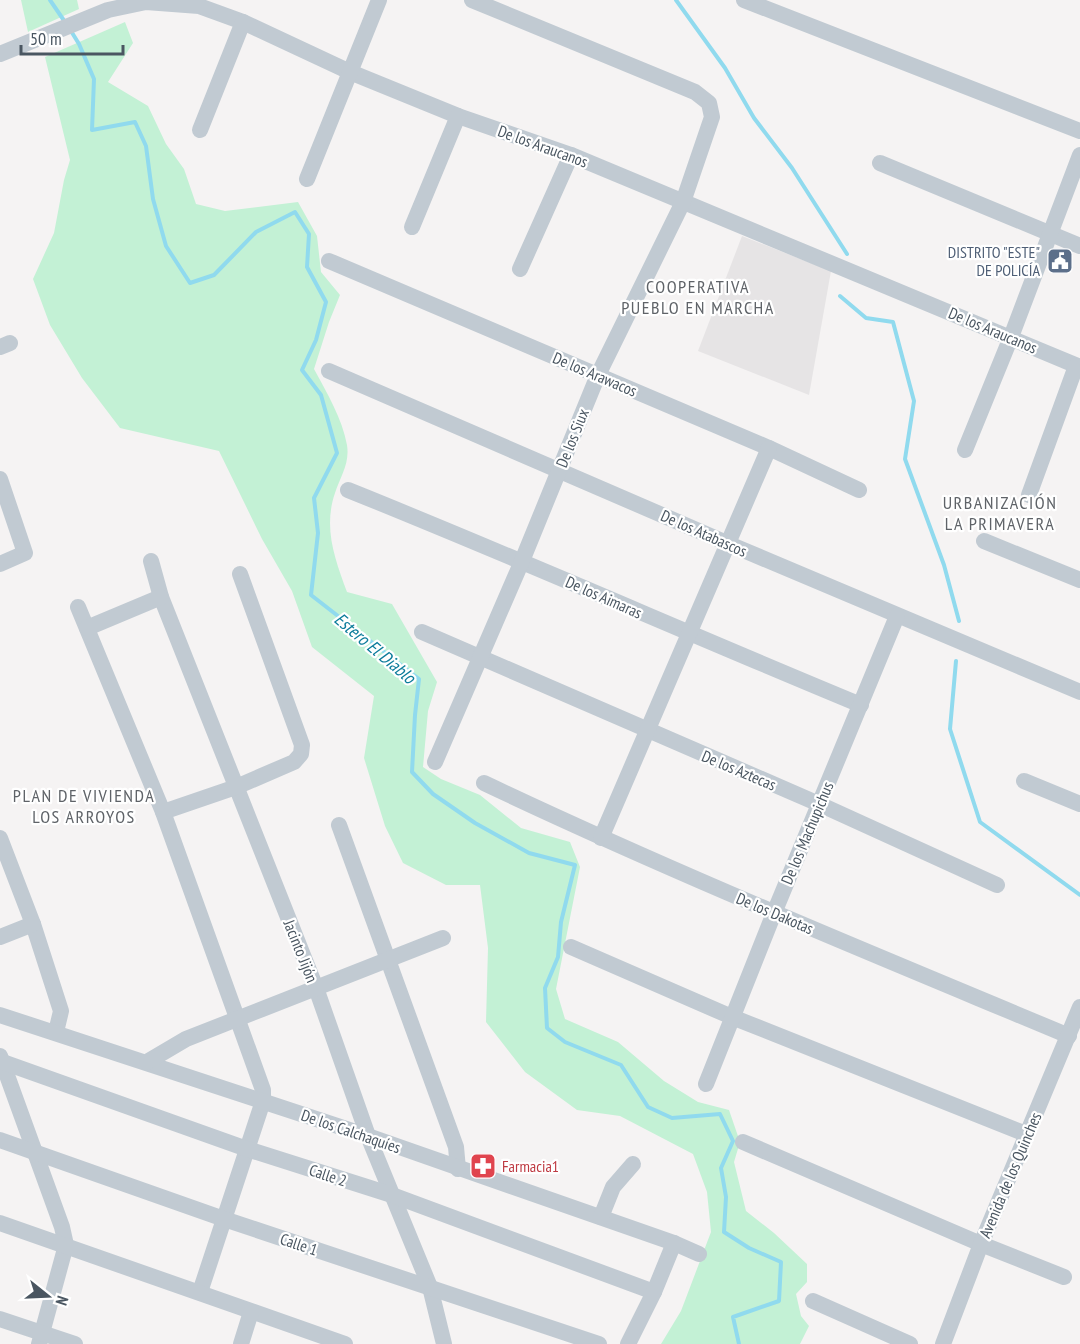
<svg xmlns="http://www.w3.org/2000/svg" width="1080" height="1344" font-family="'PT Sans Narrow',sans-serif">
  <rect width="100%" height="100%" fill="#f5f3f3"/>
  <path fill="#e6e4e5" d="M742 236 831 271 809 395 698 351Z"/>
  <g fill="#c3f1d5">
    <path d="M21 0H77L79 9 28 32Z"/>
    <path d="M125 22 133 43 108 82 148 106 166 144 184 169 196 204 225 211 298 202 317 236 321 272 340 295 329 322 314 369C327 393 342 418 347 445 350 464 340 477 335 493 323 528 335 559 347 592L392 604 437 682 428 711 423 767 441 779 480 795 521 828 570 842 580 867 556 989 565 1019 618 1042 664 1081 698 1102 729 1110 740 1142 734 1162 746 1211 774 1233 807 1264V1282L796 1294 801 1316 809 1326 800 1344H661L681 1311 711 1232 707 1192 693 1154 620 1116 577 1110 525 1072 486 1022 488 948 480 885H446L403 863 385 826 364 758 374 696 312 647 292 591 262 539 219 451 120 428 82 378 50 325 33 279 54 233 64 180 70 160 45 57Z"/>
  </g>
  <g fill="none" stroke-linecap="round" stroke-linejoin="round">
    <g stroke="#90daee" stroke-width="4">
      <path d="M50 0 65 22"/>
      <path d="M676 0 725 68 754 118 792 168 847 254"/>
      <path d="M71 31 79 44 94 79 92 130 135 122 146 146 153 199 166 246 190 283 214 275 256 232 295 212 309 234 307 267 326 302 316 340 302 370 321 395 337 453 314 498 318 533 311 595 419 679 415 715 412 772 433 794 475 823 529 853 575 865 561 922 558 957 545 988 547 1028 565 1042 621 1065 648 1107 672 1118 720 1114 733 1141 721 1168 726 1197 724 1232 749 1248 781 1262 779 1301 733 1317 739 1344"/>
      <path d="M840 296 866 318 893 322 914 401 905 459 944 565 959 621"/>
      <path d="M956 661 950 729 980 822 1080 895"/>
    </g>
    <g stroke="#c1cad2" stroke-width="16">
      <path d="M744 0 1080 131"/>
      <path d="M0 54 108 10 146 2 199 6 243 22 350 72 458 116 571 155 1080 367"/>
      <path d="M200 130 243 22"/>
      <path d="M880 163 1080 246"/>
      <path d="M307 179 379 0"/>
      <path d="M412 227 458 116"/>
      <path d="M329 261 769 448 859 490"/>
      <path d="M520 269 571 155"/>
      <path d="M0 347 10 343"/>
      <path d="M329 371 729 544 1080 692"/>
      <path d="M965 450 1011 337 1080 155"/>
      <path d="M0 479 25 553 0 564"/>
      <path d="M348 490C520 559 689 634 861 705"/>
      <path d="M1029 495 1076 366"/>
      <path d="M984 541 1080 580"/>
      <path d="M151 561 161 597 316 988 368 1136 430 1287 444 1344"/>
      <path d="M78 607 163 812 263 1090V1101L200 1292"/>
      <path d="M87 628 161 597"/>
      <path d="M422 632 819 804 997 885"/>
      <path d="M435 762 522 561 598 375 683 202 712 117 709 103 695 92 472 0"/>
      <path d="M1024 781 1080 804"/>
      <path d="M484 783C676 874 873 954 1069 1036"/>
      <path d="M163 812 236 787 294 762 301 754 302 745 240 574"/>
      <path d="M339 825 456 1147 458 1169"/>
      <path d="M0 838 33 924 61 1011 56 1032"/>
      <path d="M601 838 769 448"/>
      <path d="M0 937 33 924"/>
      <path d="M571 947 732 1017 1026 1134"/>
      <path d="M0 1015 368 1136 674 1243 699 1254"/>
      <path d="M0 1056 62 1227 66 1245 39 1344"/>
      <path d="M0 1061 247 1149 392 1195 654 1292"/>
      <path d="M147 1062 186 1039 443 938"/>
      <path d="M706 1084 774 913 897 616"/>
      <path d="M0 1140 224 1219 599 1344"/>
      <path d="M743 1142 981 1244 1064 1277"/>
      <path d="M601 1217 613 1187 633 1164"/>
      <path d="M0 1223 345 1344"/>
      <path d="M813 1301 910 1344"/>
      <path d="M0 1319 75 1344"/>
      <path d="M241 1344 251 1312"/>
      <path d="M628 1344 654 1292 674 1243"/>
      <path d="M943 1344 981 1244 1080 1007"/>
    </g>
  </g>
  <defs>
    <g id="civic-square" transform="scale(1.35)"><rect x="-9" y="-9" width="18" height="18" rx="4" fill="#5c6f8a" stroke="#fff"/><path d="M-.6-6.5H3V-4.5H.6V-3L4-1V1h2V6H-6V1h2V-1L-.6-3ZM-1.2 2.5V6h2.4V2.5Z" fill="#fff"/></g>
    <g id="pharmacy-square" transform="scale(1.35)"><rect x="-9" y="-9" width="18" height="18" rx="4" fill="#e0444e" stroke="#fff"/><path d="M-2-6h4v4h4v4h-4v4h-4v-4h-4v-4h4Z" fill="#fff"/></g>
  </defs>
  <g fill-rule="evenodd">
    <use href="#civic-square" x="1060" y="261"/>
    <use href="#pharmacy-square" x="483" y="1166"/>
  </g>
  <g text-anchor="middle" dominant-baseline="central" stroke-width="4.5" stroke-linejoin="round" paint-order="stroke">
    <g font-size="16" fill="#4a5661" stroke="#fff">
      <text transform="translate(543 146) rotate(20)">De los Araucanos</text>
      <text transform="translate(993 330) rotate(23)">De los Araucanos</text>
      <text transform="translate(595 374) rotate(23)">De los Arawacos</text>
      <text transform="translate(572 438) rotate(-68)">De los Siux</text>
      <text transform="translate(704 533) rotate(24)">De los Atabascos</text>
      <text transform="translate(604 597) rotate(24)">De los Aimaras</text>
      <text transform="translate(739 770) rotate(23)">De los Aztecas</text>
      <text transform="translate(807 833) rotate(-67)">De los Machupichus</text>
      <text transform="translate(775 913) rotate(23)">De los Dakotas</text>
      <text transform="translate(301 951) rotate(68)">Jacinto Jijón</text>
      <text transform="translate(351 1131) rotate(19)">De los Calchaquíes</text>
      <text transform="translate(328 1175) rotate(18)">Calle 2</text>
      <text transform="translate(1010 1175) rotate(-67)">Avenida de los Quinches</text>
      <text transform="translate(299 1244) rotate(18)">Calle 1</text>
    </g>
    <g font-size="16" fill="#4e5e75" stroke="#fff" text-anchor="end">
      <text x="1040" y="252">DISTRITO "ESTE"<tspan x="1040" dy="18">DE POLICÍA</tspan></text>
    </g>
    <g font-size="16" fill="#be3a42" stroke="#fff" text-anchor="start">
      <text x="502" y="1166">Farmacia1</text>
    </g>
    <g font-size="18" letter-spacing="1.5" fill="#5f6368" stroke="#fff">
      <text x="698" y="286">COOPERATIVA<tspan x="698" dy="21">PUEBLO EN MARCHA</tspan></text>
      <text x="1000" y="502">URBANIZACIÓN<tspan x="1000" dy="21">LA PRIMAVERA</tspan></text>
      <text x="84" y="795">PLAN DE VIVIENDA<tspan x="84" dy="21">LOS ARROYOS</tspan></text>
    </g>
    <g font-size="18" font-style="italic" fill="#0c7c9b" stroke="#fff">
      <text transform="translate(375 648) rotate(40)">Estero El Diablo</text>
    </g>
  </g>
  <g transform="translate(48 1296) rotate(108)" stroke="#ffffff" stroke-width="4.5" paint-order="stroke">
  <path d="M0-4.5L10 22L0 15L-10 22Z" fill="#4a5661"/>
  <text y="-9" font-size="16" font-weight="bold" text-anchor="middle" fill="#4a5661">N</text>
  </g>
  <path d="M21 45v9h102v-9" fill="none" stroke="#4a5661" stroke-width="3"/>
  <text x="30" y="45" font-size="18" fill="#4a5661" stroke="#ffffff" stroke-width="4.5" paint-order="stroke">50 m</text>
</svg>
